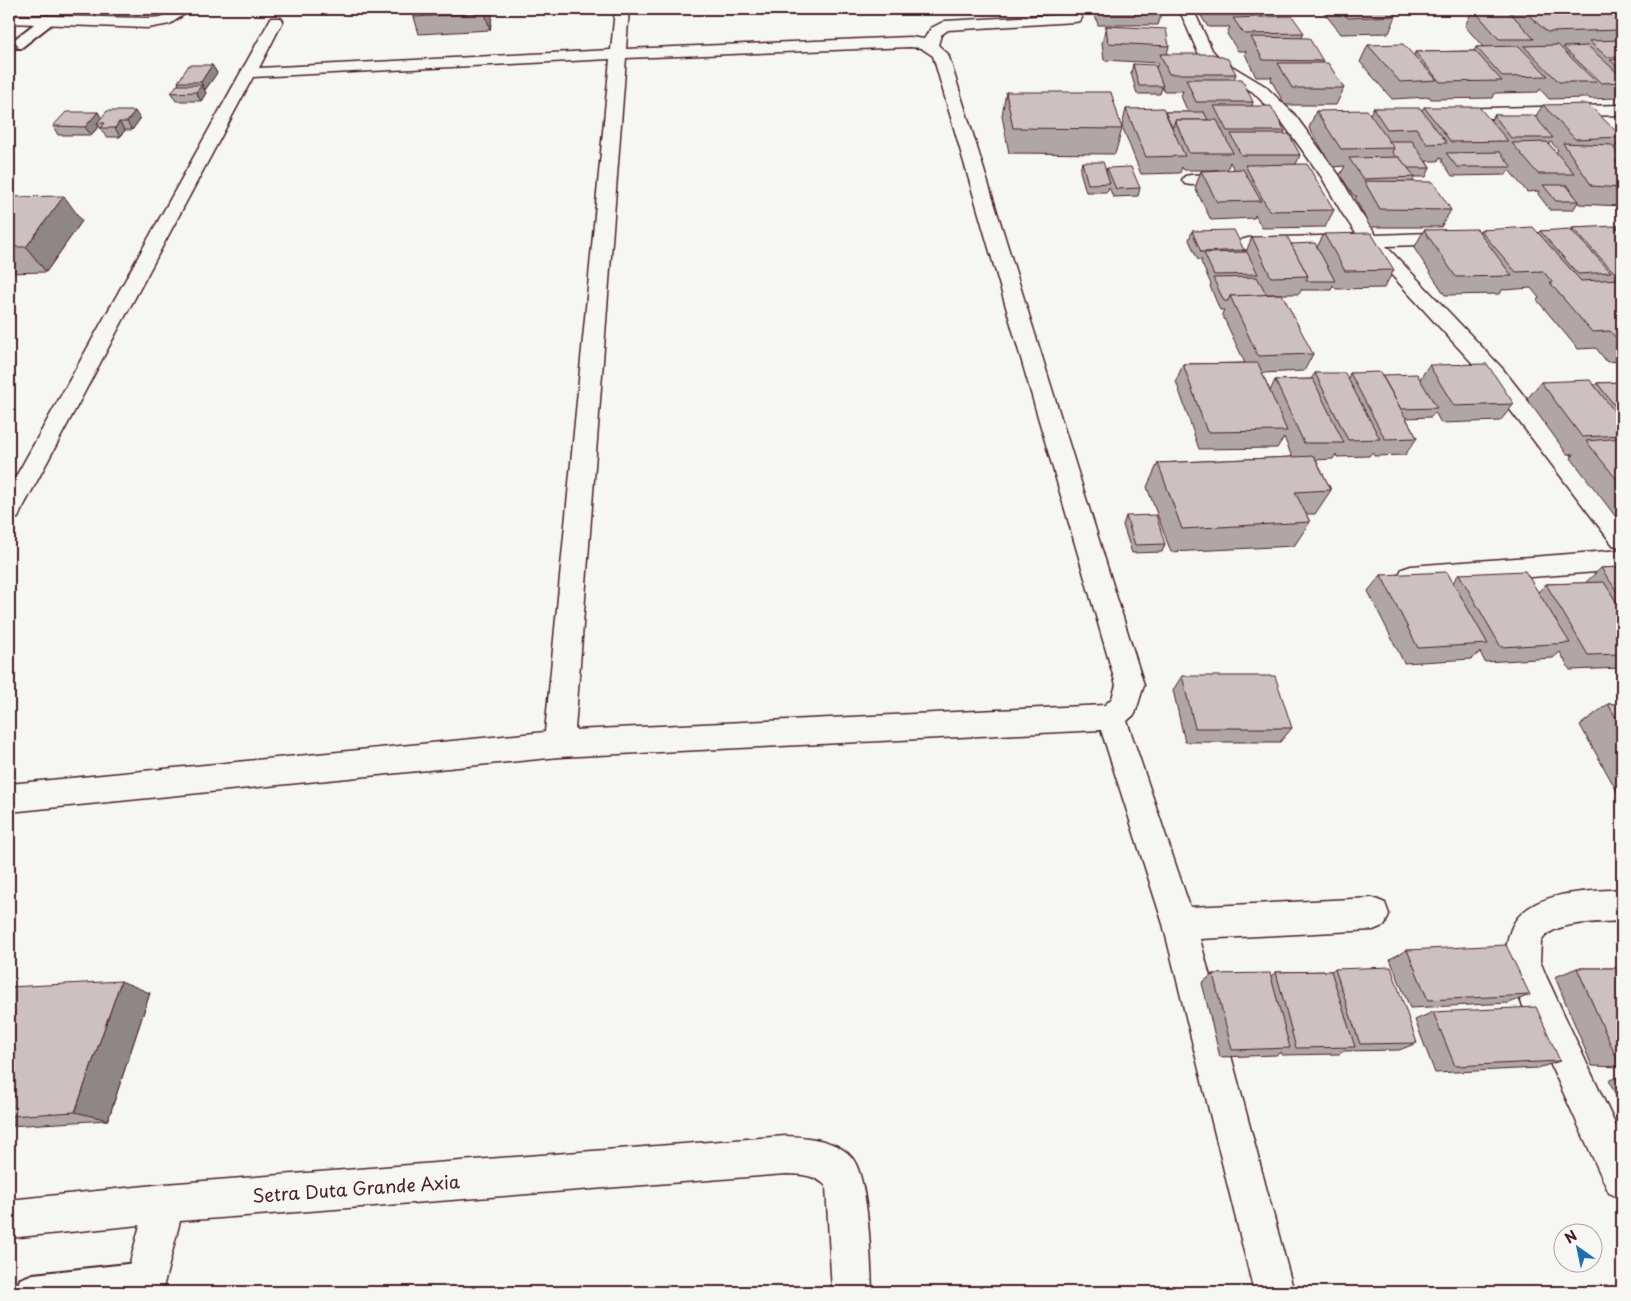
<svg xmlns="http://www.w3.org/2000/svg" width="1631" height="1301" font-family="'Playpen Sans',sans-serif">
  <rect width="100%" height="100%" fill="#f6f6f2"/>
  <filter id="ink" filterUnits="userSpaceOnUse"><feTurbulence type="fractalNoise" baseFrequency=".02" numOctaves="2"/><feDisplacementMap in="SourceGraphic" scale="10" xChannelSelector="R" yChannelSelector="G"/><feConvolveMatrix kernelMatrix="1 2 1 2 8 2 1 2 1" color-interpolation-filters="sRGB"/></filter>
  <g filter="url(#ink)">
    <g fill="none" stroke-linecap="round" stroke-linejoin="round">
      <g stroke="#4a1f2b" stroke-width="4">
        <g id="lane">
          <path d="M48 16 53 17 55 20 53 23 21 48H11L9 45 11 42 43 17Z"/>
          <path d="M146 1262 159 1267 164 1280 159 1292H15L20 1279 33 1274Z"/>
        </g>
      </g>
      <g stroke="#4a1f2b" stroke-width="3">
        <g id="street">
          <path d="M175 9H192L170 24 148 28 9 23V15L148 18 161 17Z"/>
          <path d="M615 9H629L626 49 910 37 924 39 931 28 945 21 1075 14 1080 15 1082 18 1080 21 1075 22 948 30 941 35 938 45 948 54 1144 685 1135 714 1127 721 1190 907 1373 898 1385 903 1389 914 1385 925 1373 930 1200 939 1294 1292H1254L1163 924 1101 730 559 757 9 812V784L545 732 610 59 253 77 21 511 18 518 9 520V489L271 18H281L283 21 259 68 611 50ZM910 47 921 48 933 56 1116 685 1112 698 1105 705 575 730 626 58Z"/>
          <path d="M1179 9H1193L1212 50 1220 59 1265 86 1294 114 1339 175 1360 212 1376 235 1456 232 1463 234 1466 238 1463 242 1456 244 1386 246 1502 368 1622 520V548L1613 545 1486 378 1365 246 1248 250 1241 248 1238 244 1241 240 1248 238 1357 235 1342 213 1321 176 1282 122 1253 92 1208 65 1199 55Z"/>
          <path d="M1622 105V115L1447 119 1441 118 1439 114 1441 110 1447 109Z"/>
          <path d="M1235 173 1241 174 1244 178 1241 182 1191 185 1185 184 1182 180 1185 176 1191 175Z"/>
          <path d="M1622 550V570L1411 586 1402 583 1398 576 1402 569 1411 566Z"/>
          <path d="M1622 889V921C1600 923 1552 920 1541 942L1540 961 1547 978 1622 1139V1199L1609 1193C1585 1141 1562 1089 1538 1037 1527 1013 1511 986 1507 960 1504 946 1510 924 1521 914 1546 890 1590 892 1622 889Z"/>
          <path d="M786 1136C808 1137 839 1140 853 1159 869 1181 871 1263 872 1292H832L826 1186C814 1174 802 1175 786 1174L180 1221 162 1292H122L140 1225 9 1238V1200L165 1184Z"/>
        </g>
      </g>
      <use href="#lane" fill="#f6f6f2" fill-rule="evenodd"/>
      <use href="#street" fill="#f6f6f2" fill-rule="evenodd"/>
    </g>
    <g fill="#afa6a5" stroke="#4a1f2b" fill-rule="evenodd">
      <path d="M416 9H493L490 30 419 34 414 17Z"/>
      <path d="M927 9H968V10L927 11Z"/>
      <path d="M971 9H1001V12L972 13Z"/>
      <path d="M1093 9H1163L1158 25H1098Z"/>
      <path d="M1198 9H1263L1264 10 1262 17 1304 33 1302 37 1323 61 1322 63 1344 88 1336 105H1285L1271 80 1272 77H1256L1245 54 1246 51H1238L1227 34 1230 27H1208L1198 11Z"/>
      <path d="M1321 9H1389L1396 16 1389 33 1341 34Z"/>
      <path d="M1473 9H1622V98L1618 94 1616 98 1590 99 1586 96 1585 98 1549 99 1540 89 1538 92 1495 93 1493 98 1431 99 1429 96 1428 97 1392 99 1360 62 1368 45 1414 56 1415 52 1474 51 1476 47H1483L1465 26Z"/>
      <path d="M1106 26 1169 46 1167 54 1236 74 1234 79 1253 102 1252 106 1285 131 1284 134 1300 155 1296 164 1334 210 1325 227 1262 228 1255 215 1254 218 1211 220 1195 188 1201 171 1219 170H1184L1182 167 1180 173 1141 174 1122 126 1126 109 1165 112H1188L1181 96 1183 91H1164L1162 87 1160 94H1137L1131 73 1133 64 1156 68 1158 63 1104 60 1102 43ZM1230 162 1234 170H1227Z"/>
      <path d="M212 65 217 73 205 90H204L206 93 201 101H176L171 93 179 85 178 82Z"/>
      <path d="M1006 92 1122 129 1115 154 1009 153 1002 116Z"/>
      <path d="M1543 105 1622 137 1614 149 1622 159V162L1619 166 1622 170V206L1579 204 1578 202 1573 210H1550L1538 194 1539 191 1527 192 1509 170 1506 175 1452 176 1442 161 1443 159H1441L1440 157 1438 161H1426L1430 168 1426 177H1415L1412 182 1451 210 1441 227H1370L1355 198 1357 196H1354L1340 175 1345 166 1333 167 1309 128 1316 111 1370 115 1373 108 1422 110 1424 107 1491 120 1494 115 1535 117ZM1551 142 1558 150 1556 153 1549 144ZM1567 184 1574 195 1566 186Z"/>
      <path d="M98 112 101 118 140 119 132 130H125L120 137H106L99 126 91 135H58L53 126Z"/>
      <path d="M1082 162 1106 171 1107 168 1140 188 1138 196 1113 197 1109 187 1107 192H1086L1080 171Z"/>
      <path d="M9 197 82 221 46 272 9 273Z"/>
      <path d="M1622 225V361L1607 362 1596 348 1578 349 1537 300 1539 298 1531 288 1504 290 1503 289 1500 294 1445 295 1414 248 1424 230 1479 232 1480 230 1538 233 1540 231 1571 230 1572 228 1616 227V226Z"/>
      <path d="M1192 231 1244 250 1243 252H1246L1252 237 1291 244 1317 247 1324 234 1394 270 1384 288 1336 289 1333 285 1331 290H1302V289L1299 294H1266L1313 354 1304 371 1262 373 1270 391 1275 380 1311 379 1315 373 1348 378 1350 373 1420 379 1429 365 1514 404 1500 421 1441 423 1435 412 1431 417 1406 418 1417 438 1405 455 1374 456 1372 452 1369 456 1337 457 1336 454 1333 459 1316 460 1331 490 1315 514H1306L1310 522 1294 546 1171 552 1147 487 1158 463 1292 457 1284 437 1277 448 1199 449 1176 381 1183 364 1245 363 1222 314 1224 310H1220L1210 286 1211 284 1201 262 1202 260H1198L1189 240Z"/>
      <path d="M1541 382 1595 385 1597 383 1622 382V525L1571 458 1574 454H1567L1527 399Z"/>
      <path d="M1126 516 1165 544 1162 552 1132 553 1123 525Z"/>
      <path d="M1622 567V668L1570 670 1560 652 1553 658 1485 662 1480 652 1472 659 1404 663 1368 591 1381 575 1453 582 1459 574 1538 592 1546 584 1585 583 1601 568Z"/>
      <path d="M1182 676 1292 728 1280 742H1185L1173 690Z"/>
      <path d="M1608 704H1622V800L1580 725Z"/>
      <path d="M1407 950 1530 995 1509 1003 1410 1008 1390 959Z"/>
      <path d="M1577 968H1622V1067L1592 1066 1555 977Z"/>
      <path d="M1335 969 1417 1043 1399 1050 1344 1051 1339 1054 1282 1055 1281 1052 1276 1055 1220 1057 1202 983 1213 974 1271 976 1276 972 1331 971Z"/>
      <path d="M9 987 150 993 108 1120 9 1126Z"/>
      <path d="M1433 1012 1560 1061 1538 1068 1435 1073 1415 1020Z"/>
      <path d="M1622 1076V1110L1609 1080Z"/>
    </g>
    <g fill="#8f8786" stroke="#4a1f2b">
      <path d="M486 9H493L490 30 485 13Z"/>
      <path d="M13 39 18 47 9 57V43Z"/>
      <path d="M212 65 217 73 205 90 201 82Z"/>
      <path d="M202 85 206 93 201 101 196 92Z"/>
      <path d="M135 111 140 119 132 130 127 122Z"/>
      <path d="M98 112 103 121 97 123 99 126 91 135 85 127Z"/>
      <path d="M119 122 125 130 120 137 115 128Z"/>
      <path d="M64 196 82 221 46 272 26 247Z"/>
      <path d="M121 981 150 993 108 1120 75 1112Z"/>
    </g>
    <g fill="#ccc1c0" stroke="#4a1f2b">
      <path d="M416 9H486L485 13 414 17Z"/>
      <path d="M1212 9H1263L1264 10 1213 11Z"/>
      <path d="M1341 9H1389L1396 16 1348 18Z"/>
      <path d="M1473 9H1507L1534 39H1499Z"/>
      <path d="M1522 9H1622V30L1547 32Z"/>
      <path d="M1292 16 1304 33 1244 34 1233 18Z"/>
      <path d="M1106 26 1166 29 1169 46 1108 43Z"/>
      <path d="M1251 37 1309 38 1323 61 1263 60Z"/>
      <path d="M1622 40V57H1607L1589 41Z"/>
      <path d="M1403 44 1437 80 1400 82 1368 45Z"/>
      <path d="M1558 45 1596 82H1559L1524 46Z"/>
      <path d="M1519 46 1548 76 1503 77 1476 47Z"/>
      <path d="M1588 46 1622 77V82L1601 83 1563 47Z"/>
      <path d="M1475 51 1502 81 1440 82 1415 52Z"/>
      <path d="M1160 54H1213L1228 59 1236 74H1169Z"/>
      <path d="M1622 59V71L1610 60Z"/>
      <path d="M1278 63H1328L1344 88H1292Z"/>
      <path d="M1133 64 1155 65 1163 86H1139Z"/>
      <path d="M189 65H212L201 82H178Z"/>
      <path d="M1186 79H1242L1253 102H1196Z"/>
      <path d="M177 85H202L196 92 171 93Z"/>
      <path d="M1006 92H1111L1122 129 1013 128Z"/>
      <path d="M1588 104 1622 137 1575 139 1543 105Z"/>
      <path d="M1214 106H1271L1285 131H1227Z"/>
      <path d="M1424 107H1479L1508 141 1451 142Z"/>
      <path d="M1163 108 1185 156 1146 157 1126 109Z"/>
      <path d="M1373 108H1420L1447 143 1427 144 1416 128 1387 129Z"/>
      <path d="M1367 110 1394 148 1341 149 1316 111Z"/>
      <path d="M107 111H135L127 122H119L115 128H101L105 123H97Z"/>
      <path d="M66 112H98L85 127 53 126Z"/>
      <path d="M1165 112H1204L1208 120H1175L1173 127H1172Z"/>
      <path d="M1494 115H1534L1553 138H1511Z"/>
      <path d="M1175 120H1217L1233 153H1189Z"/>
      <path d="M1231 134H1289L1300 155H1241Z"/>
      <path d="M1389 141H1412L1430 168H1408L1399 157H1396L1392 152 1394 148Z"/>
      <path d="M1547 142 1575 174H1538L1512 143Z"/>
      <path d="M1563 143 1612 145 1622 160V161H1615L1622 170V188L1592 186Z"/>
      <path d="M1500 152 1512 167H1457L1446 153Z"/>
      <path d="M1399 157 1415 177 1363 179 1349 158Z"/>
      <path d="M1082 162H1103L1110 183 1088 184Z"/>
      <path d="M1307 164 1334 210 1269 211 1245 165Z"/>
      <path d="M1131 167 1140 188 1116 189 1107 168Z"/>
      <path d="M1243 169 1261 201 1217 202 1201 171Z"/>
      <path d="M1364 181 1433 182 1451 210 1380 209Z"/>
      <path d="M1543 185H1566L1579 201H1556Z"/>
      <path d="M64 196 26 247H9V197Z"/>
      <path d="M1622 225V232L1616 226Z"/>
      <path d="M1615 226 1622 233V272H1614L1572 228Z"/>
      <path d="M1533 227 1581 281 1622 279V344L1610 331 1592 332 1550 283H1553L1543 271 1516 272 1480 230Z"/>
      <path d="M1477 229 1512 276 1456 277 1424 230Z"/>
      <path d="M1570 229 1611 272 1578 274 1540 231Z"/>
      <path d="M1234 230 1244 250 1201 252 1192 231Z"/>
      <path d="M1371 233 1394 270 1345 271 1324 234Z"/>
      <path d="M1287 236 1308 276 1271 277 1252 237Z"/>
      <path d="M1315 243 1335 281H1306V280L1308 276 1291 244Z"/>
      <path d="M1247 252 1258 274 1214 275 1204 253Z"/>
      <path d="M1257 277 1267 295 1230 296 1228 301H1224L1213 278Z"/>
      <path d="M1282 294 1313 354 1258 356 1230 296Z"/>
      <path d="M1258 363 1287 431 1207 432 1183 364Z"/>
      <path d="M1487 364 1514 404 1454 406 1429 365Z"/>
      <path d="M1380 372 1417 438 1385 439 1350 373Z"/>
      <path d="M1315 373H1345L1380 439 1348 440Z"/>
      <path d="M1417 374 1437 408 1401 409 1382 375Z"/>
      <path d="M1313 379 1344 443H1304L1275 380Z"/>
      <path d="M1590 380 1622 421V435L1582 437 1541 382Z"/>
      <path d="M1622 382V415L1597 383Z"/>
      <path d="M1622 438V486L1586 441Z"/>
      <path d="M1314 456 1331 490 1295 492 1310 522 1182 529 1158 463Z"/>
      <path d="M1156 515 1165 544 1135 545 1126 516Z"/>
      <path d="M1622 567V599L1601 568Z"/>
      <path d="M1525 571 1570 643 1501 647 1459 574Z"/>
      <path d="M1447 572 1488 644 1418 648 1381 575Z"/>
      <path d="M1604 582 1622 611V654L1588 655 1546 584Z"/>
      <path d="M1182 676H1275L1292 728H1195Z"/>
      <path d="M1608 704H1622V728Z"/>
      <path d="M1506 945 1530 995 1428 1000 1407 950Z"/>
      <path d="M1391 967 1417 1043 1360 1044 1335 969Z"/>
      <path d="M1577 968H1622V1060L1617 1059Z"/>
      <path d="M1331 971 1355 1047 1296 1048 1276 972Z"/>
      <path d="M1270 973 1290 1048 1232 1050 1213 974Z"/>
      <path d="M121 981 75 1112 9 1116V987Z"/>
      <path d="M1536 1007 1560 1061 1455 1066 1433 1012Z"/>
    </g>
  </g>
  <g text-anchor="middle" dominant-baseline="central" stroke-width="4" stroke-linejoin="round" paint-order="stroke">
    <g font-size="18" fill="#4a1f2b" stroke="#f6f6f2">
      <text transform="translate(356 1188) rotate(-4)">Setra Duta Grande Axia</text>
    </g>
  </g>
  <rect width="1631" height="1301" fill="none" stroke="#f6f6f2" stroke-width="30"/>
  <rect x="15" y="15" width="1601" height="1271" fill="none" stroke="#4a1f2b" stroke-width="2" filter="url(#ink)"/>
  <g transform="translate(1578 1248) rotate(327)"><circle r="24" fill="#f6f6f2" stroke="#b1a0a2"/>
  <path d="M0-4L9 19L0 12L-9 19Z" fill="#1f6fb2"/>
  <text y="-8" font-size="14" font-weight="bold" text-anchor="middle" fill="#4a1f2b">N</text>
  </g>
</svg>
